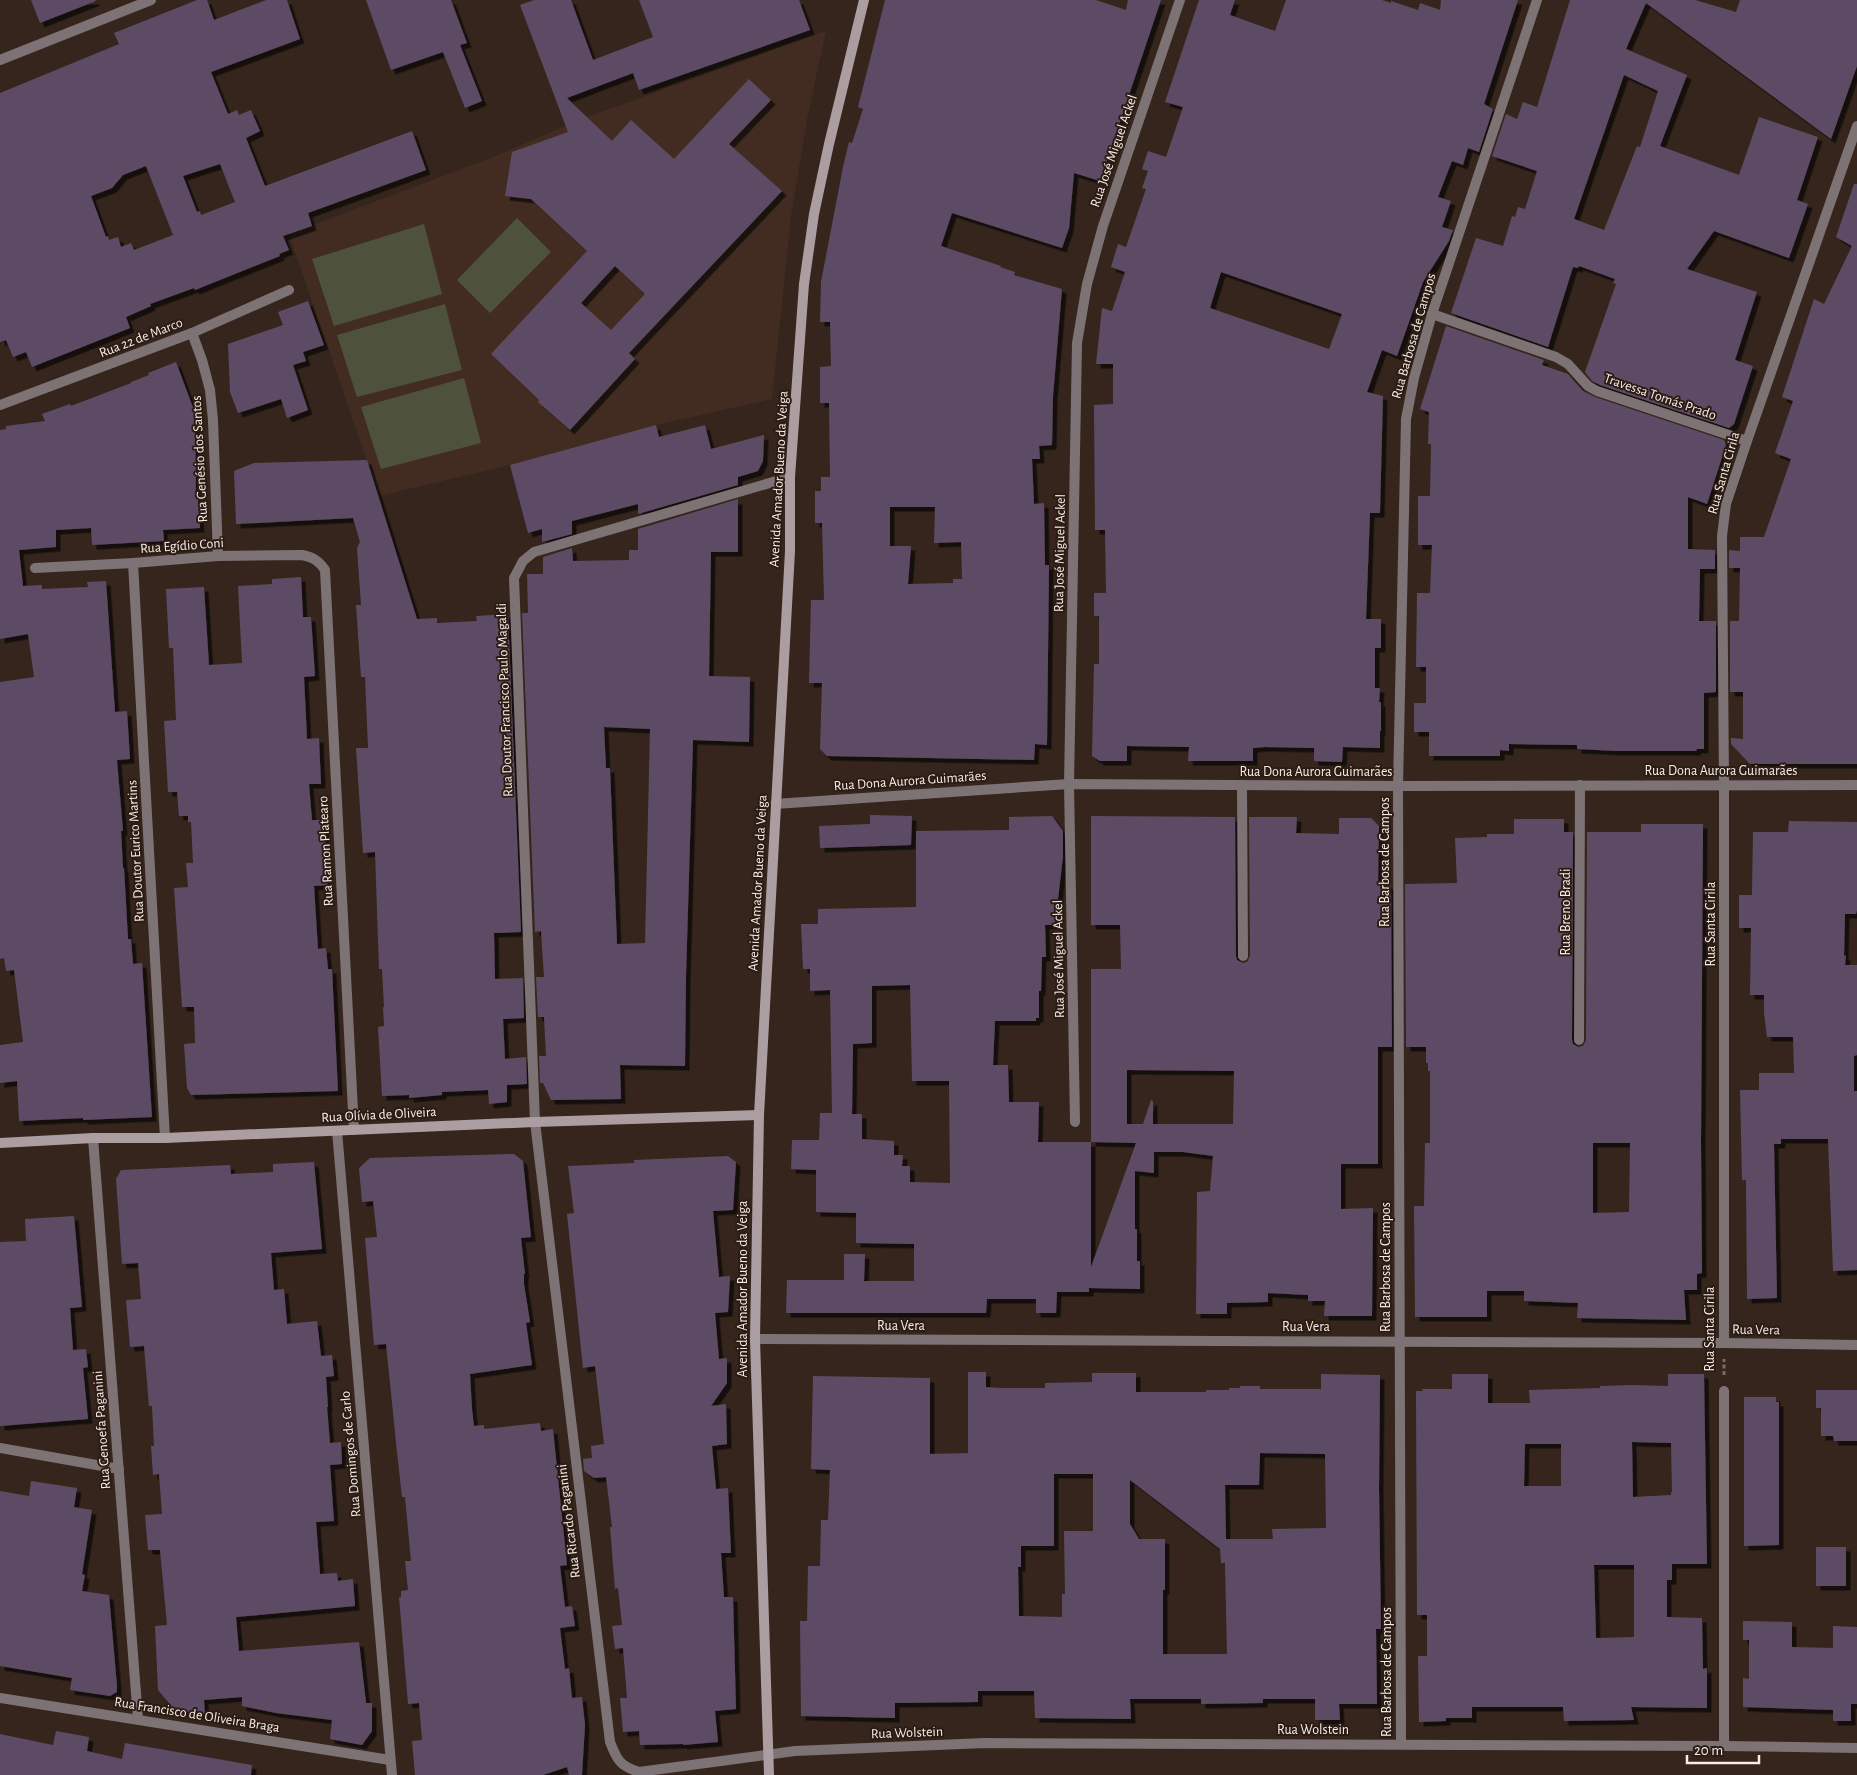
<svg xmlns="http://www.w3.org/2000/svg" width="1857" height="1775" font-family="'Alegreya Sans',sans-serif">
  <defs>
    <filter id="shadow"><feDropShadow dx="4.5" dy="4.5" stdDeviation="0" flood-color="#0009"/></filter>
  </defs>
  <rect width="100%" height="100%" fill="#35251d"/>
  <path fill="#422c21" d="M826 31 807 119 791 215 772 399 656 425 510 465 379 496 289 234 496 156 579 120Z"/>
  <g fill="#4e513c">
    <path d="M517 218 551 252 490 313 457 280Z"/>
    <path d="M424 224 442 294 334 326 312 259Z"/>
    <path d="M445 304 462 370 357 397 337 335Z"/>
    <path d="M464 378 481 443 381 469 361 407Z"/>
  </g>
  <g fill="#5d4b65" fill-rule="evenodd" filter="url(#shadow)">
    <path d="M31 0H95L96 1 40 23Z"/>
    <path d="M197 0H207L214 20 266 0H287L300 39 211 72 228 114 237 110 239 115 251 110 260 131 246 138 265 186 412 131 426 170 308 213 312 226 283 236 289 250 279 254 280 256 195 290 194 288 150 304 151 306 126 317 130 328 32 367 26 352 13 357 6 340 0 342V93L119 44 114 33ZM220 164 235 202 201 215 200 211 197 212 183 176ZM146 166 173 235 134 250 131 243 121 247 118 237 109 240 108 236 106 237 91 196 112 188 123 175Z"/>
    <path d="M366 0H451L467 43 460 45 482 101 465 108 443 52 391 70Z"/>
    <path d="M534 0H571L593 60 653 37 639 0H799L810 30 639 90 633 73 567 98 612 141 631 120 674 159 749 79 771 100 729 144 782 191 629 353 635 359 570 430 538 402 539 400 491 354 587 251 531 199 505 196 512 152 568 132 520 5ZM615 266 645 294 611 330 581 303Z"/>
    <path d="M885 0H1096L1126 10 1128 0H1161L1100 181 1074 173 1069 228 1062 248 952 213 941 246 1001 266 1000 267 1015 272 1014 275 1062 289 1053 396 1052 445 1039 446 1040 459H1032L1034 504 1044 503 1045 565H1049L1047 745 1035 744 1034 760 827 756 820 749 822 683H809L811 600H824L822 523H815V491H821V477H830L829 403H820V367L831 366 830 322H820L821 282 843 167 849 142 852 143 863 109 858 107ZM890 507H935L934 543 961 542 962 579H953V583L908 584 911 546H890Z"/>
    <path d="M1199 0H1235L1230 15 1275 31 1286 0H1382L1391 3V1L1418 10 1420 3 1440 10 1441 0H1518L1484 104 1493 109 1479 152 1468 148 1463 165 1452 161 1438 197 1451 201 1442 227 1453 230 1449 241 1423 282 1397 356 1382 350 1367 392 1383 396 1380 513H1370L1366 619H1381V648H1375V688H1380L1379 702H1381V731H1380V748L1343 747 1342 762 1314 761V748L1266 747 1253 748V761H1188L1189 747 1127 746V761H1100L1092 756 1094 664H1099V616H1094V593H1106L1105 530H1095L1094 405 1113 404V364H1096L1102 308 1112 311 1125 272 1111 267 1118 244 1126 247 1146 189 1142 188 1148 171 1142 169 1148 151 1166 157 1183 107 1165 102ZM1221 272 1342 314 1329 349 1210 308Z"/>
    <path d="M1570 0H1695L1736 12 1740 0H1857V66L1831 139 1646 3 1626 49 1687 75 1660 146 1739 175 1759 117 1818 137 1797 200 1808 204 1789 258 1714 231 1687 269 1757 292 1735 360 1753 366 1734 424 1729 428 1600 385 1592 381 1585 372 1616 284 1613 283 1615 279 1579 266 1578 268 1573 267 1548 347 1451 313 1476 238 1503 246 1512 216 1515 217 1518 207 1525 209 1537 171 1492 156 1506 114 1517 119 1523 102 1537 107ZM1624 75 1658 91 1640 147 1637 146 1604 230 1574 219Z"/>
    <path d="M1854 184H1857V764H1750L1731 744V738L1743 739V692H1730V621H1739L1740 568H1729V550L1740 551V537H1764L1791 459 1775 453 1793 401 1782 397 1814 299 1824 304 1852 246 1836 237Z"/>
    <path d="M308 301 324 345 303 352 306 361 293 365 308 410 287 418 281 399 238 413 230 392 228 344 283 325 278 312Z"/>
    <path d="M1446 326 1544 360 1542 365 1568 374 1583 391 1595 397 1724 440 1726 445 1707 504 1688 497V549L1715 550V569H1700L1699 621H1716V692L1704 693V749H1696L1697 751H1617L1577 749V745L1509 744V751L1500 750V756H1429V732H1414V703H1426V667H1416L1417 593H1430L1432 545H1418V496H1430L1431 444H1428L1429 412 1420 409Z"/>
    <path d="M176 362 195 413 196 499H198L200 528 163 530 164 541 92 545 91 528 56 530V547L19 550 23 586 42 585V589L88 587 87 582 106 581 115 712 127 711 130 759 117 760 123 831H121L123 868H124L128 939H131L133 964 142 963 152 1117 83 1120V1118L19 1121 17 1081 0 1083V1045L23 1042 14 970 6 971 4 958 0 959V682L34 677 28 634 0 639V430L6 429V426L45 421 42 414 70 404 71 406 131 383V382L149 375 148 373Z"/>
    <path d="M656 425 659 437 705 425 711 449 764 435 763 461 758 471 738 477V485L638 514V504L572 521V534L542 542V529L528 533 510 465Z"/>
    <path d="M367 460 417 619 437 618V623L477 621 476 616 508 614 521 932 494 933 495 979 523 978 524 1018 503 1019 505 1059 526 1057 527 1084 507 1085V1102L489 1104 488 1090 442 1092V1095L409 1098V1095L382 1096 378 1027 384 1026 383 1007H384L382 969H379L375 852 363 853 356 748H368L365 677H361L356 605H361L357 548 360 542 353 518 236 524 234 471 254 463Z"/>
    <path d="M738 499V552H711L709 676 750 677 749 742 693 740 686 976 685 1066 620 1065 621 1099 551 1100 543 1083H540L539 1056H546L544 1017H538L536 977H544L541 931 535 932 522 613H528L527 574H543V557L572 548 573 561 629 560V550H638V529ZM604 727 650 729 645 943 617 944 610 768H606Z"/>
    <path d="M301 577 303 617H311L315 676 304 677 307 739 319 738 321 784H309L312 820H324L328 885 314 886 318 949 326 948 328 969H332L338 1091 191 1095 187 1088 184 1044 195 1043 194 1007H182L174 888 188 887 186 863H193L191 822H188V816H179L177 792H168L164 721 176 720 173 648H169L166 589 204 587 209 665 242 663 238 586 272 584V579Z"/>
    <path d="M870 815 912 816 911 845 820 848 819 826 870 824Z"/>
    <path d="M1052 816 1063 831V856L1055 925H1045L1046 957H1042L1041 991H1039V1018H1036V1021H995L993 1065H1008L1009 1102H1039L1038 1142H1091V969H1121L1120 925H1091V816L1235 817 1236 956 1237 960 1243 963 1247 962 1250 956 1249 817H1297L1296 833 1339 834V818H1371L1379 826 1378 885H1391L1392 1047H1378V1164H1341V1209L1373 1208 1372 1316H1324L1325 1301H1308V1295L1268 1293V1302L1227 1303V1314H1196L1197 1192 1210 1191 1213 1156 1183 1152H1154V1173L1135 1171V1229H1137V1261H1140V1289L1089 1288V1292H1057L1056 1313H1036V1299H987L986 1313H786L787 1280H844V1254H865L864 1281H914V1244L856 1243V1213L816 1212V1170L791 1169 792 1140H819L820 1113H832L830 990 810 991V969H803L801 924H818V909L916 907V831L1009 830V817ZM910 985 912 1081H949L950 1183 910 1182V1166H902L903 1155H894V1141L862 1139V1114H852L853 1044 872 1043V986ZM1127 1070 1234 1071 1233 1124H1153V1101L1151 1100 1143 1124H1127ZM1091 1142 1136 1143 1091 1267Z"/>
    <path d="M1514 819H1564V832H1573L1572 1040 1573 1044 1578 1047 1583 1046 1586 1040 1587 832H1641V824H1703L1701 1142 1702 1273 1697 1274V1290H1684L1686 1320 1577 1318 1578 1303 1524 1301V1291H1487V1317H1415L1414 1206H1424L1425 1143H1430V1071H1428V1063H1426V1047H1406L1405 884 1457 883 1455 838 1487 837V834H1514ZM1593 1143H1630L1629 1212 1593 1213Z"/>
    <path d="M1789 821 1857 822V910L1856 914H1845L1844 956 1846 955 1845 965H1857V1055L1854 1056V1091H1857V1270L1833 1271 1828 1139H1781V1144H1774L1777 1298 1747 1299 1746 1180H1742L1740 1090H1759V1073H1794L1793 1037H1767L1764 1013V995H1750L1751 928H1739V895H1752L1753 832H1788Z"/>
    <path d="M514 1154 523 1161 531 1237 521 1238 525 1274H524V1284L530 1322 526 1323 532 1365 470 1374 472 1409 474 1426 484 1425V1429L540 1423 541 1431 553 1429 567 1565 560 1566 565 1607 572 1606 575 1626 560 1628 565 1669 569 1668 572 1698 582 1697 585 1725 582 1775H569L567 1767 543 1775H415L412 1741 422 1740 419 1703 408 1704 399 1597H401V1591L408 1590 405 1561H411L405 1497H402L397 1452 386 1344 374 1345 365 1238 377 1237 373 1201 362 1202 359 1168 370 1158Z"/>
    <path d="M728 1156 736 1162 733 1210 713 1211 719 1277 730 1276 728 1312 715 1313 719 1359 727 1358V1383L711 1406 726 1404 727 1444 712 1446 716 1489 728 1488 731 1553H721L724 1597H733L736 1709 715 1711 718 1742 683 1745V1744L640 1745 639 1731 623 1732 620 1698H627L623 1648 615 1649 612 1626 622 1625 618 1588 615 1589 610 1527H612L606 1477 594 1478 584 1471 583 1459 592 1458 591 1446 604 1444 595 1366 583 1368 567 1214 574 1213 568 1166 634 1163V1160Z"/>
    <path d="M314 1162 322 1249 271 1253 274 1290 284 1289 287 1324 317 1321 321 1356 332 1355 334 1376 326 1377 328 1407H327L330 1443 341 1442 342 1464 330 1465 334 1521 316 1522 320 1574 337 1573 338 1581 353 1579 355 1606 236 1617 239 1651 359 1642 366 1703H372V1731L362 1745 330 1739 332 1720 276 1713 242 1706V1697L204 1700 205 1715 174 1709 158 1690 155 1626 167 1625 160 1550H148L145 1515 162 1514 159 1474 153 1475 151 1446H154L152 1406H149L144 1346 130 1347 128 1324 126 1300 141 1299 138 1263 122 1264 116 1179 121 1170 230 1165 231 1174 273 1172V1164Z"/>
    <path d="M74 1216 82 1307 70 1308 73 1350 86 1349 88 1367 83 1368 88 1419 0 1426V1242L26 1241 25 1219Z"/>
    <path d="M968 1372H986V1387L1000 1388H1045V1383L1092 1382V1373H1136V1392H1206V1390H1229V1388H1240V1386H1260V1389H1321V1374L1380 1375 1379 1488 1381 1629H1376L1377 1704H1339L1340 1720H1315V1699H1263V1703L1201 1704V1699H1130L1131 1719 1035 1718 1034 1691H978V1702L895 1703V1718L801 1716 800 1621H807L808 1566H820L821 1520H828L830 1470 811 1469 813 1376 930 1378V1454L968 1453ZM1260 1453 1325 1454 1326 1528 1272 1529 1273 1539H1226L1225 1485H1259ZM1054 1474H1093V1531H1064L1065 1594H1062V1617L1019 1616 1018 1567H1021V1546H1054ZM1130 1480 1220 1549 1221 1563H1225L1227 1654H1163V1590H1165V1539H1139L1130 1524Z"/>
    <path d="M1452 1374H1488V1403H1530L1529 1390 1600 1388V1386L1632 1385 1668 1386V1374H1704L1707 1564H1672V1580H1667V1617L1702 1618 1703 1669 1707 1668V1708L1631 1707 1634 1720 1564 1721 1563 1707H1472V1718H1446V1721L1419 1722 1418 1656H1427V1615H1417L1416 1391H1423L1422 1389H1452ZM1632 1442 1671 1443 1672 1492H1671V1495L1633 1497ZM1525 1444H1561V1486H1524ZM1594 1565H1634V1637L1596 1638Z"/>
    <path d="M1816 1390H1857V1441H1834L1833 1436H1821V1408H1816Z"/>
    <path d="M1744 1397H1776V1402H1779V1545L1744 1546Z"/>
    <path d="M31 1481 77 1488 74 1507 92 1510 82 1574 85 1575 82 1591 109 1595 117 1686V1692L110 1696 70 1690 72 1678 0 1666V1491L29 1496Z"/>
    <rect x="1816" y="1547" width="30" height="39"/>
    <path d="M1743 1621 1792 1622V1647L1833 1648V1626L1857 1627V1704H1851V1721H1833V1710L1743 1707V1678L1749 1679V1640H1743Z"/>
    <path d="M56 1731 89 1737 87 1751 122 1759 125 1743 252 1765 251 1775H0V1734L53 1745Z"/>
  </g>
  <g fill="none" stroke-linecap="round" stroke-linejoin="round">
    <path stroke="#796b63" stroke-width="3" stroke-dasharray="4 2.5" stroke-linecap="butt" d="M1724 1375V1359"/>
    <g stroke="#7d7375" stroke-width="10">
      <path d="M1432 314 1556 357 1568 364 1588 386 1597 391 1747 441"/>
      <path d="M1242 785 1243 956"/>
    </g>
    <g stroke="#7d7375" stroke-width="10">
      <path d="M0 60 151 0"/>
      <path d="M192 333 202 360 210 390 213 420 218 556"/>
      <path d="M0 405 192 333 289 290"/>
      <path d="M790 477 534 552 523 561 514 578 535 1122 610 1742C617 1760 620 1766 639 1772L795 1751 985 1743 1724 1746 1857 1748"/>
      <path d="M133 563 165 1138"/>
      <path d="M35 568 133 563 218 556 302 555C313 557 319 561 325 570L354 1130"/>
      <path d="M775 804 1069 784 1398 786 1857 785"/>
      <path d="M1579 1040 1580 785"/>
      <path d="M1075 1122 1069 784 1077 343 1087 284 1103 226 1180 0"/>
      <path d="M337 1131 392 1775"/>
      <path d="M93 1138 138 1719"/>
      <path d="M755 1339 1724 1343 1857 1345"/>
      <path d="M1724 1343V784L1722 536 1726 504 1747 441 1857 126"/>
      <path d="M0 1448 119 1469"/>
      <path d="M0 1698 390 1760"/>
      <path d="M1401 1744 1398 786 1406 419 1414 378 1432 314 1537 0"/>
      <path d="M1724 1746V1391"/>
    </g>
    <g stroke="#ac9da1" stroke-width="10">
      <path d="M0 1143 93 1138H165L535 1122 759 1115"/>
      <path d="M769 1775 755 1339 759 1115 790 551V477L804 284 814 214 829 144 864 0"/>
    </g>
  </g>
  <g text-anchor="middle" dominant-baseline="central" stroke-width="4" stroke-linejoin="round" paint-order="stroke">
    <g font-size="14" fill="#f7ede7" stroke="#2b1c14">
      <text transform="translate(1114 151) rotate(-71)">Rua José Miguel Ackel</text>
      <text transform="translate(1414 336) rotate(-74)">Rua Barbosa de Campos</text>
      <text transform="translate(141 338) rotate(-21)">Rua 22 de Marco</text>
      <text transform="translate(1660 397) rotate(19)">Travessa Tomás Prado</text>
      <text transform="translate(200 459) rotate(-93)">Rua Genésio dos Santos</text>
      <text transform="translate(1724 473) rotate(-74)">Rua Santa Cirila</text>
      <text transform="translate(779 479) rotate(-87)">Avenida Amador Bueno da Veiga</text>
      <text transform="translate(182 546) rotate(-4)">Rua Egídio Coni</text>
      <text transform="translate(1060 553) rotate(-89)">Rua José Miguel Ackel</text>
      <text transform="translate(505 700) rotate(-92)">Rua Doutor Francisco Paulo Magaldi</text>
      <text x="1721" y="771">Rua Dona Aurora Guimarães</text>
      <text x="1316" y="772">Rua Dona Aurora Guimarães</text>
      <text transform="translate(910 781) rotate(-4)">Rua Dona Aurora Guimarães</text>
      <text transform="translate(136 851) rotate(-93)">Rua Doutor Eurico Martins</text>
      <text transform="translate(326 851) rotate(-93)">Rua Ramon Platearo</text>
      <text transform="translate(1385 862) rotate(-90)">Rua Barbosa de Campos</text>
      <text transform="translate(758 883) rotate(-87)">Avenida Amador Bueno da Veiga</text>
      <text transform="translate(1566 912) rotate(-90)">Rua Breno Bradi</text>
      <text transform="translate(1711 924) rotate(-90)">Rua Santa Cirila</text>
      <text transform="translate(1059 959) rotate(-91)">Rua José Miguel Ackel</text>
      <text transform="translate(379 1115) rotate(-3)">Rua Olívia de Oliveira</text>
      <text transform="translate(1386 1267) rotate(-90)">Rua Barbosa de Campos</text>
      <text transform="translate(743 1289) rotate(-90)">Avenida Amador Bueno da Veiga</text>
      <text x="901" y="1326">Rua Vera</text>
      <text x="1306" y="1327">Rua Vera</text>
      <text transform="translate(1710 1329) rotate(-90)">Rua Santa Cirila</text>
      <text transform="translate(1756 1330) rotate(1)">Rua Vera</text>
      <text transform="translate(102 1430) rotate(-94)">Rua Genoefa Paganini</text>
      <text transform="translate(351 1454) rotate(-95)">Rua Domingos de Carlo</text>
      <text transform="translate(569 1521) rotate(-97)">Rua Ricardo Paganini</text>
      <text transform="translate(1387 1672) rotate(-90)">Rua Barbosa de Campos</text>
      <text transform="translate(197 1715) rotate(9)">Rua Francisco de Oliveira Braga</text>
      <text x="1313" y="1730">Rua Wolstein</text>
      <text transform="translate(907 1733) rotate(-2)">Rua Wolstein</text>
    </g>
  </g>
  <path d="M1687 1755v8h72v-8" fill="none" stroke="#f7ede7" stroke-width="2.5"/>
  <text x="1694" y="1755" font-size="15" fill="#f7ede7" stroke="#2b1c14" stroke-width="4" paint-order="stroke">20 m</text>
</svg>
